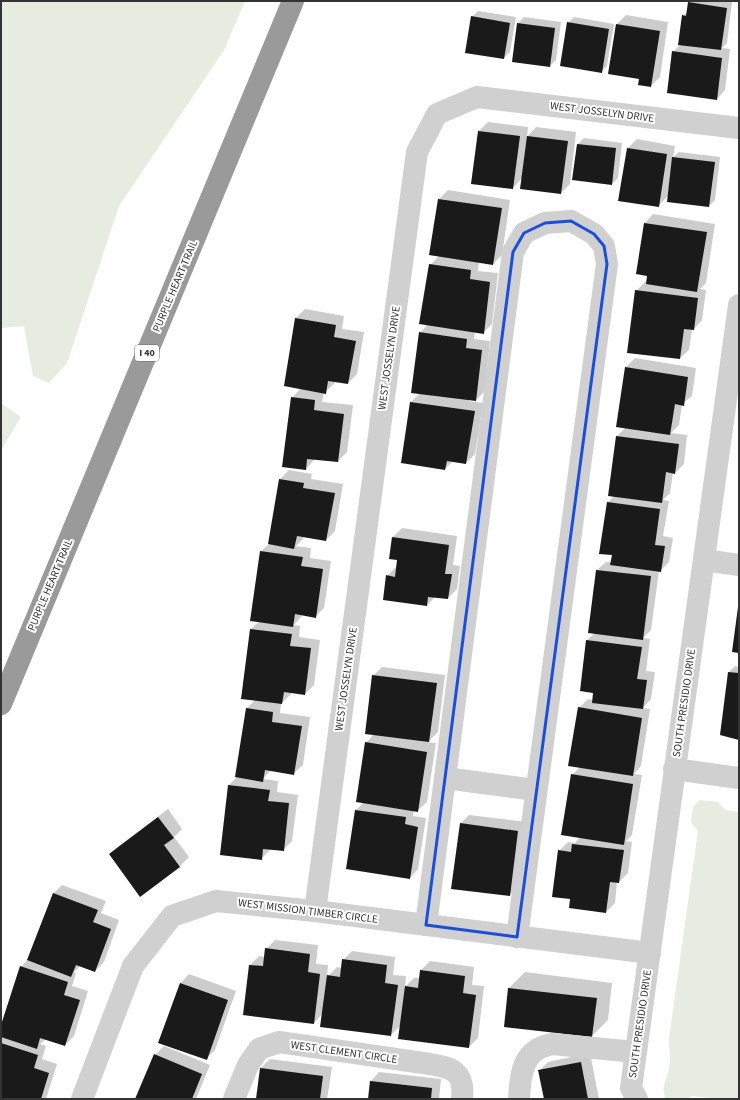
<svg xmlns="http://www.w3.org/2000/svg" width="740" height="1100" font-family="'Source Sans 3',sans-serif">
  <rect width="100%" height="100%" fill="#fff"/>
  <g fill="#e6ecdf">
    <path d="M1 1H245L224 50 119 206 67 363 49 383 33 376 24 326 1 328Z"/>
    <path d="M1 403 21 417 1 450Z"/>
    <path d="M700 800 718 802 725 810 739 812V1099H715L693 1096 685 1099H669L665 1098C661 1084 667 1081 669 1069 671 1060 669 1049 669 1039L698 831 691 822 693 807Z"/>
  </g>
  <g fill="#0003">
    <path d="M690 1 732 2 727 43 722 48 730 49 725 90 717 99 673 52 681 44 683 16 687 12 689 3Z"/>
    <path d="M478 11 516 17 510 52 504 58 472 17Z"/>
    <path d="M626 15 668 22 660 77 651 86 640 78 617 24Z"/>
    <path d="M524 17 561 22 556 60 550 66 518 23Z"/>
    <path d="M574 17 614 24 607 66 601 72 568 23Z"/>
    <path d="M488 122 528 127 527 137 536 127 576 132 570 184 561 193 522 178 513 188 473 183 479 131Z"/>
    <path d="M584 138 622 143 618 178 612 184 574 179 578 144Z"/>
    <path d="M637 139 675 146 673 157 679 152 720 157 715 200 709 206 669 195 658 206 628 148Z"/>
    <path d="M448 190 510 200 502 255 493 264 479 262 478 271 498 273 492 324 483 333 475 331 474 339 490 341 485 391 476 400 469 399V401L483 403 475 454 466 463 453 461 445 469 402 462 411 402 420 393V333L428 324 430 265 439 256 430 254 439 199Z"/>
    <path d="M653 214 715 224 706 283 700 289 706 290 702 320 694 329H692L689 350 680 358 636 291 645 282H648L645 223Z"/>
    <path d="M305 309 344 316 342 329 364 332 357 374 348 383 335 381 334 384 325 392H324L322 402 353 405 347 452 338 461 315 458 314 460 306 469 292 398 301 388 296 318Z"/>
    <path d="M635 358 696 368 692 396 682 404 679 425 671 433 687 435 684 464 675 473 673 472 670 493 663 500 669 501 663 536 673 538 669 562 660 571H659L651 630 643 638 650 639 646 671 655 672 651 699 643 708 650 709 641 766 634 774 642 775 632 835 626 841 632 842 628 873 619 882H617L615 903 606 912 571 898 559 851 568 842 575 843 580 837 572 775 580 767 579 708 588 699 593 700 594 692 587 640 595 633 597 570 606 562H612L613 554 600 553 608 502 614 496 609 495 617 436 626 427V367Z"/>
    <path d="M289 470 312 474 311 479 343 484 335 531 326 540 304 536 303 539 296 546 311 548 310 558 331 561 324 608 315 617 302 615 301 617 294 625 300 626 299 637 320 640 314 685 305 694 291 692V694L281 704 280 713 310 717 303 765 294 773 271 770 263 779 278 781 277 792 298 795 292 841 283 850 270 849V850L261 859 229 785 237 777H236L247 708 255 700 251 629 260 621 251 620 261 551 269 544 280 479Z"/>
    <path d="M402 528 457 536 453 565 460 566 457 589 448 598 435 597 427 605 387 576 396 567H397L398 559 393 537Z"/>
    <path d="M735 666 739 667V739L729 672Z"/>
    <path d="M382 667 445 675 438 732 428 742 436 743 427 802 418 810H414L413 816 426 818 418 869 410 878 356 810 364 802 366 743 374 734 373 676Z"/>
    <path d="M168 809 182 829 174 837 189 857 180 866 140 895 110 854 119 846Z"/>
    <path d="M469 815 527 822 518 886 510 895 461 823Z"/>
    <path d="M62 885 106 901 101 913 119 920 104 962 95 971 80 966 74 972 76 973 72 986 88 991 74 1036 65 1045 46 1039 40 1044 46 1046 42 1059 57 1064 46 1099H1V1028L21 967 28 959 53 894Z"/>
    <path d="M275 940 318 945 316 964 328 965 327 977 337 967 342 968 343 960 352 951 395 957 393 975 406 976 405 987 414 978H420L421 970 430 961 474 967 472 985 484 986 478 1038 469 1047 401 1025 391 1035 323 1013 314 1023 250 965 259 956 265 957 266 949Z"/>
    <path d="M525 972 612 983 608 1020 592 1036 505 1026 509 988Z"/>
    <path d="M189 974 236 991 215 1050 206 1059 159 1042 181 983Z"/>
    <path d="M164 1046 210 1065 196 1099H136L155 1055Z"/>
    <path d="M590 1053 599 1099H545L539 1071 548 1062Z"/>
    <path d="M270 1059 332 1067 327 1099H257L261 1068Z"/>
    <path d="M379 1072 441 1079 439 1099H369L371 1081Z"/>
  </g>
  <g fill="#1a1a1a">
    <path d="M688 2 727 8 721 50 678 45 682 15 686 16Z"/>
    <path d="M471 16 510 23 504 59 465 53Z"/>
    <path d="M567 22 609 29 602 73 560 66Z"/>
    <path d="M517 23 555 28 550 67 512 62Z"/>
    <path d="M616 24 660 31 651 87 638 85 639 79 608 74Z"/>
    <path d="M672 51 722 58 717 100 667 93Z"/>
    <path d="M478 131 520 136 513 189 471 184Z"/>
    <path d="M527 136 568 141 561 194 520 189Z"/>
    <path d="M577 144 616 148 612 185 572 180Z"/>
    <path d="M627 148 667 154 659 207 618 201Z"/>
    <path d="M672 157 715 162 709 207 667 202Z"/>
    <path d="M438 199 502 208 493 265 429 255Z"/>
    <path d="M644 223 707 232 697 292 646 284 647 276 636 274Z"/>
    <path d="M429 264 471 270 470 279 490 282 484 334 419 324Z"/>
    <path d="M635 290 698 298 694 330 684 329 680 359 627 353Z"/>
    <path d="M295 318 336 325 334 337 356 341 348 384 328 381 326 394 284 386Z"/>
    <path d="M419 332 467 339 466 348 482 350 476 401 411 393Z"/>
    <path d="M625 367 688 377 684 406 675 404 670 435 616 427Z"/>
    <path d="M291 397 315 400 314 410 344 414 338 462 307 459 306 470 282 467Z"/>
    <path d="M410 402 475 411 466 464 447 461 445 470 401 463Z"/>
    <path d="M616 436 679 444 675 474 666 472 662 503 608 496Z"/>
    <path d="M279 479 304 483 303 488 335 493 326 541 297 536 294 549 268 544Z"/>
    <path d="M607 502 660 509 655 545 665 546 661 572 610 565 612 555 599 554Z"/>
    <path d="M392 537 449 545 445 574H452L448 599 428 597 427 606 383 600 386 575 395 577 397 560 389 559Z"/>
    <path d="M260 551 303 557 301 566 323 569 316 618 295 614 293 627 250 621Z"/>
    <path d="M596 570 651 576 643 640 588 633Z"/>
    <path d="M738 607H739V653L732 652Z"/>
    <path d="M250 629 292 634 290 646 311 648 305 695 284 692 282 704 241 699Z"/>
    <path d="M586 640 642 647 637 679 647 680 643 709 592 703 593 693 580 691Z"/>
    <path d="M728 672 739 673V740L720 735Z"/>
    <path d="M372 675 437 683 429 742 365 734Z"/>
    <path d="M578 707 642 718 633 776 568 766Z"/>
    <path d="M246 708 273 712 272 722 302 726 294 775 265 770 263 782 235 777Z"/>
    <path d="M365 742 427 752 418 812 356 802Z"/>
    <path d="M571 774 633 784 624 845 561 835Z"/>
    <path d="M228 785 270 790 268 801 289 803 284 851 263 849 262 860 220 855Z"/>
    <path d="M355 810 406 817 405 824 418 827 410 879 346 869Z"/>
    <path d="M158 817 174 838 164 845 180 867 140 897 109 854Z"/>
    <path d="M460 823 518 831 510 896 451 889Z"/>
    <path d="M572 844 624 850 619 883 610 882 606 913 569 908 570 899 552 897 558 850 571 852Z"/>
    <path d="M53 893 98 910 93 922 111 929 95 972 76 965 71 977 27 960Z"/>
    <path d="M265 948 310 954 308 972 320 974 314 1024 243 1015 249 965 263 966Z"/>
    <path d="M342 959 387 965 385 983 398 985 391 1036 320 1027 327 975 340 977Z"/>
    <path d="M20 966 68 982 64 995 80 1000 65 1046 40 1038 37 1049 1 1037V1025Z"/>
    <path d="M420 970 465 976 463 993 476 995 469 1048 398 1039 405 986 418 988Z"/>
    <path d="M180 983 228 1000 207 1060 158 1043Z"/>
    <path d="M508 988 597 998 592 1037 504 1027Z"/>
    <path d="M1 1043 38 1055 34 1068 49 1073 41 1099H1Z"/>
    <path d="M154 1054 202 1074 192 1099H135Z"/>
    <path d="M581 1062 588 1099H544L538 1070Z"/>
    <path d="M260 1068 323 1076 320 1099H256Z"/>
    <path d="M370 1081 432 1088 431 1099H368Z"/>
  </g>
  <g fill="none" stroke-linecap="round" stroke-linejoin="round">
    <g stroke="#d0d0d0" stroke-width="22">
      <path d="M704 560 739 565"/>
      <path d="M674 769 739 778"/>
      <path d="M445 778 536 790"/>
      <path d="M315 911 417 152 437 114 477 97 739 128"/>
      <path d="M426 925 513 252 524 233 545 223 571 221 594 234 604 246 607 264 517 937"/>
      <path d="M82 1099 133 966 172 916 216 901 315 911 650 953"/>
      <path d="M234 1099 248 1065 259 1049 279 1042 430 1064C453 1068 465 1072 462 1099"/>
      <path d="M519 1099C520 1081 521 1057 540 1048 544 1046 548 1045 552 1044L636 1052"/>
      <path d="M637 1099 631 1088 739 305"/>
    </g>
    <path stroke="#9a9a9a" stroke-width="22" d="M1 704 293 1"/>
  </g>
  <path fill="none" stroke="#1d4ed8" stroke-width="3" stroke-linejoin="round" d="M571 221 594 234 604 246 607 264 517 937 426 925 513 252 524 233 545 223Z"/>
  <g text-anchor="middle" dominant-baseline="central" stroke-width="4" stroke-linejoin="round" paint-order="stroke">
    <rect fill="#fff" stroke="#707070" stroke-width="1" x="135" y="345" width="24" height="16" rx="3"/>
    <g font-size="10" font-weight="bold" fill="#333">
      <text x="147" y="353">I 40</text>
    </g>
    <g font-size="11" fill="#333" stroke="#fff">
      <text transform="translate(602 112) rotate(7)">WEST JOSSELYN DRIVE</text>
      <text transform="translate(175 286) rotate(-67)">PURPLE HEART TRAIL</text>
      <text transform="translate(389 358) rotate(-82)">WEST JOSSELYN DRIVE</text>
      <text transform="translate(50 585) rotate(-67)">PURPLE HEART TRAIL</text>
      <text transform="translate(346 679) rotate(-82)">WEST JOSSELYN DRIVE</text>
      <text transform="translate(684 703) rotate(-82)">SOUTH PRESIDIO DRIVE</text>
      <text transform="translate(308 911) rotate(7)">WEST MISSION TIMBER CIRCLE</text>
      <text transform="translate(640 1024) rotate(-82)">SOUTH PRESIDIO DRIVE</text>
      <text transform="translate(344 1052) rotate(8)">WEST CLEMENT CIRCLE</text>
    </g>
  </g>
  <rect width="740" height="1100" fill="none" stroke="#333333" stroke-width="4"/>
</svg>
